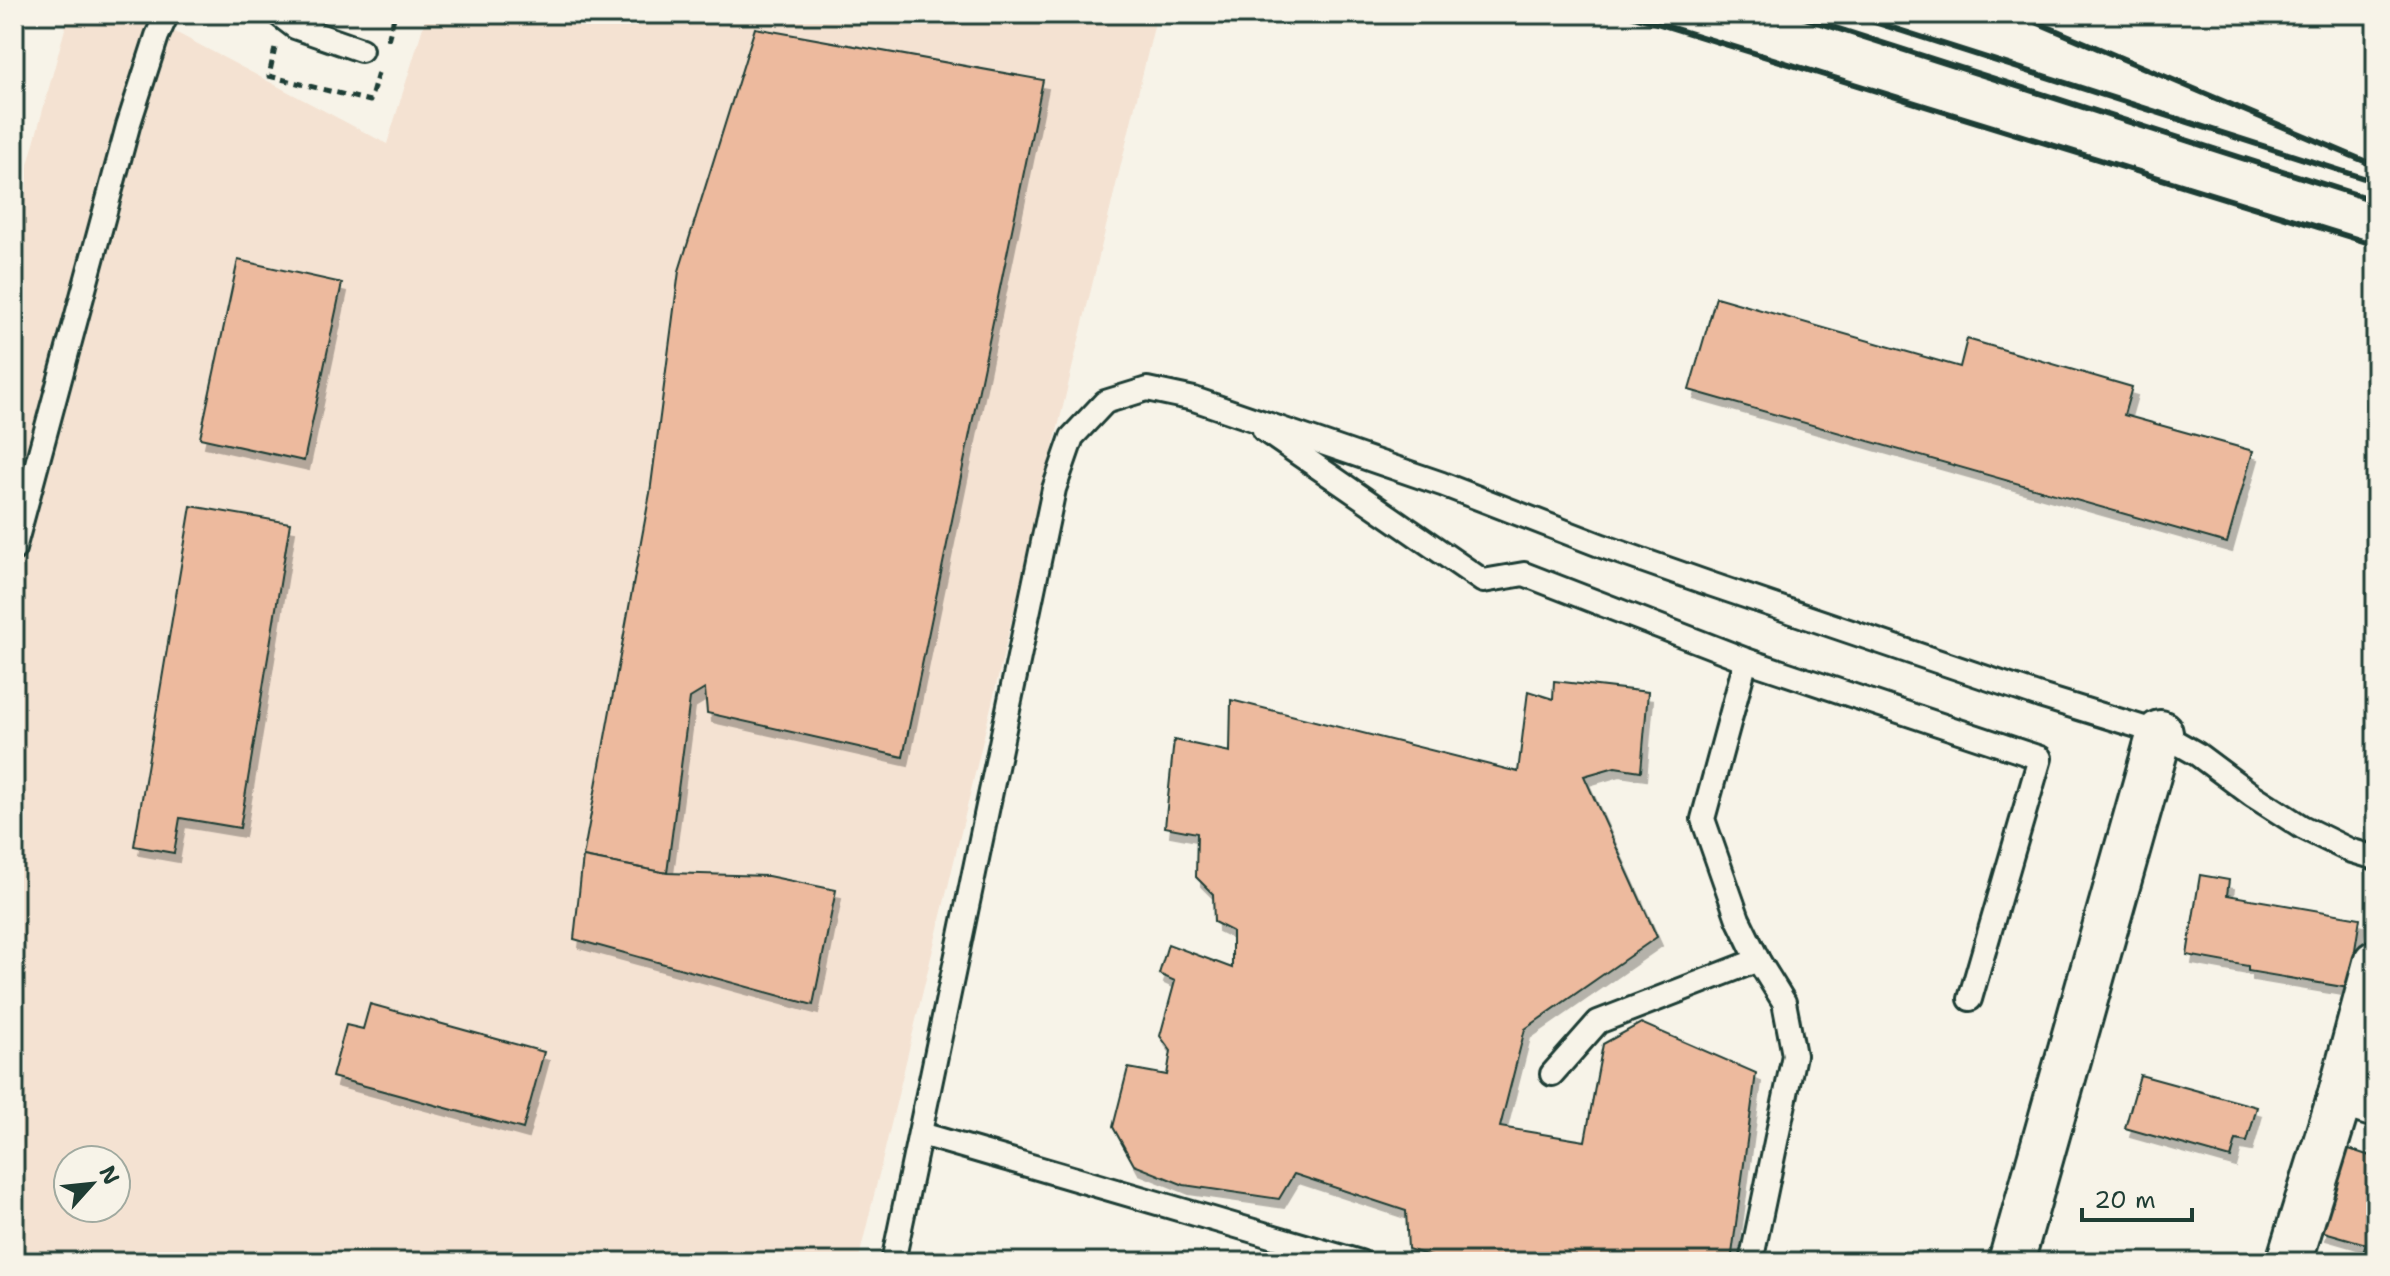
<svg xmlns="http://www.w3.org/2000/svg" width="2390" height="1276" font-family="'Shantell Sans',sans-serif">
  <defs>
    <filter id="shadow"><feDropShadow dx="5" dy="9" stdDeviation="0" flood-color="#0004"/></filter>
  </defs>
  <rect width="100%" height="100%" fill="#f7f3e8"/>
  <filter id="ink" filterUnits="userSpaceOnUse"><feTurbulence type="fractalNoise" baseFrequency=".0125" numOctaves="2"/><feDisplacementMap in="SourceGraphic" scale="16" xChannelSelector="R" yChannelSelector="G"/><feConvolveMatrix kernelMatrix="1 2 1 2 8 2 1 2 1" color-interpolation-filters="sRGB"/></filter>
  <g filter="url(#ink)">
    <path fill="#f4e2d2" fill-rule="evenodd" d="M69 14H141L387 144 427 14H1157L858 1262H14V216ZM68 1160H116V1208H68Z"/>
    <g fill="#edba9e" stroke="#1f3d34" stroke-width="2" filter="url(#shadow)">
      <path d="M755 28 1043 80 903 757 707 713 705 689 690 698 667 873 583 857 650 493 679 271Z"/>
      <path d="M238 260 342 283 304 461 200 438Z"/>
      <path d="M1716 297 1960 367 1967 339 2132 387 2124 415 2253 451 2227 543 1689 390Z"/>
      <path d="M191 506 290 523 240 828 180 818 174 853 134 846Z"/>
      <path d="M1554 681 1648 692 1641 771 1615 767 1584 776 1657 937 1525 1029 1500 1127 1585 1141 1603 1044 1641 1023 1756 1073 1731 1262H1448L1408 1249 1406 1211 1294 1174 1279 1199 1184 1185 1134 1165 1113 1127 1128 1068 1167 1075 1171 1051 1160 1036 1175 981 1159 974 1168 944 1232 968V931L1214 922 1213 894 1196 877 1197 833 1165 827 1174 740 1230 752 1231 700 1518 772 1528 691 1553 699Z"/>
      <path d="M583 857 667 873 768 876 836 890 813 1005 574 939Z"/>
      <path d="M2200 875 2229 880 2227 895 2360 918 2349 988 2248 971V966L2187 955Z"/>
      <path d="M370 1004 544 1052 523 1129 332 1077 346 1025 363 1029Z"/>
      <path d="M2140 1075 2257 1107 2247 1142 2236 1140 2231 1158 2125 1128Z"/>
      <path d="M2346 1148 2376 1158V1262H2360L2366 1244 2321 1231Z"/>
    </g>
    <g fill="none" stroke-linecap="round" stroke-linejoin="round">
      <g stroke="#1f3d34" stroke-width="28">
        <g id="lane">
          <path d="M278 14 295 27 361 50"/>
          <path d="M1264 430 1483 581 1524 574 1746 660 2040 758 1970 999"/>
          <path d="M14 549 128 126 157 36 167 14"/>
          <path d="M1746 660 1703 819 1738 919 1758 960 1784 1002 1794 1055 1751 1262"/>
          <path d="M1552 1074 1598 1022 1758 960"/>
          <path d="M921 1134 1360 1262"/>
          <path d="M893 1262 1054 489 1072 437 1105 402 1147 389 1194 399 1442 484 1602 546 1713 585 2040 696 2160 733 2197 754 2252 795 2302 827 2349 850 2376 858"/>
        </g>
      </g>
      <g stroke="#1f3d34" stroke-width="50">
        <g id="street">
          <path d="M2341 1094 2376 1105"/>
          <path d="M2011 1262 2160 733"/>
        </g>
      </g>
      <g stroke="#1f3d34" stroke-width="50">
        <path id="secondary" d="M2289 1262 2341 1094 2376 963"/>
      </g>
      <g stroke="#1f3d34" stroke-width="5" stroke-dasharray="8 6" stroke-linecap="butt">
        <path d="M388 40 395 14"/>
        <path d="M275 48 269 76 370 101 378 73"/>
      </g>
      <use href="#lane" stroke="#f7f3e8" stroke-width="22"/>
      <use href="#street" stroke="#f7f3e8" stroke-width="44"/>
      <use href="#secondary" stroke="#f7f3e8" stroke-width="44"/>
      <g stroke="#1f3d34" stroke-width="6">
        <path d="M1627 14 2376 245"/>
        <path d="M1792 14 2376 201"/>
        <path d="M1849 14 2376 182"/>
        <path d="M2017 14 2376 166"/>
      </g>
    </g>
  </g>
  <rect width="2390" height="1276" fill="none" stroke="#f7f3e8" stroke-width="48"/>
  <rect x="24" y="24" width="2342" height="1228" fill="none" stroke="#1f3d34" stroke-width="3" filter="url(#ink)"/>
  <g transform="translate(92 1184) rotate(63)"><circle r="38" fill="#f7f3e8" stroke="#a1aaa0" stroke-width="2"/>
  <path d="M0-6L14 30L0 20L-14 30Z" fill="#1f3d34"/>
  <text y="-12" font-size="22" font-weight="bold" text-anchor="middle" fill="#1f3d34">N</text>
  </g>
  <path d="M2082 1208v12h110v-12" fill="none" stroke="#1f3d34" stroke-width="4"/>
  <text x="2094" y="1208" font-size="24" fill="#1f3d34" stroke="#f7f3e8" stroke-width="6" paint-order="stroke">20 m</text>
</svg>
